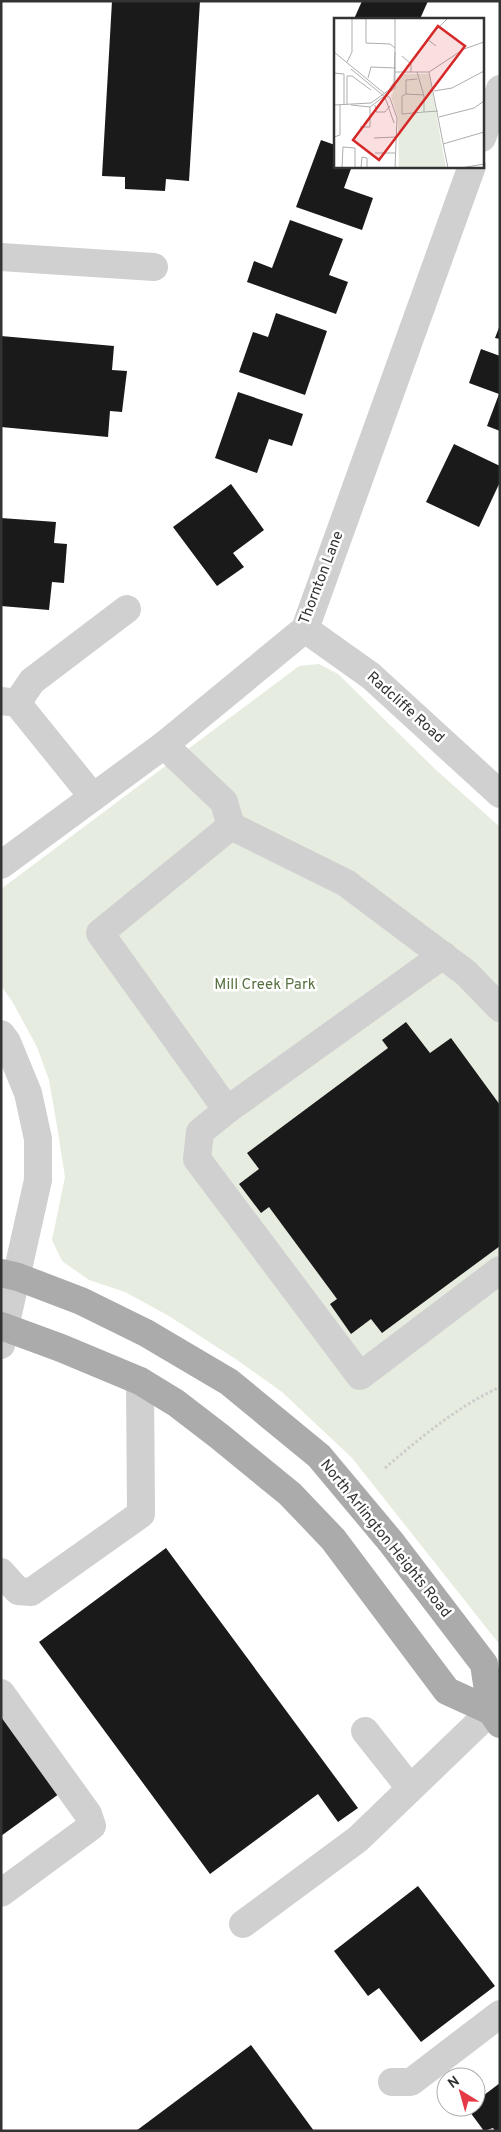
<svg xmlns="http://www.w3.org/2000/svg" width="501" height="2132" font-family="Overpass,sans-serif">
  <rect width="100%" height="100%" fill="#fff"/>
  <path fill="#e6ecdf" d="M319 664 338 674 435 769 500 827V1645L352 1458 282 1392 237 1360 169 1316 125 1292 89 1280 62 1261 52 1240 65 1177 57 1126 49 1080 37 1047 12 1001 1 986V889L299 666Z"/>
  <g fill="#1a1a1a">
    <path d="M112 1H200L189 181 166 179 165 191 125 189V177L102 176Z"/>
    <path d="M362 1H428L420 19H354Z"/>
    <path d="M321 140 335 145V166H352L344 188 373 198 362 230 296 207Z"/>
    <path d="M290 220 343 239 329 275 348 282 336 314 247 282 254 261 272 268Z"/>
    <path d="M276 313 327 331 305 395 239 372 253 332 268 337Z"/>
    <path d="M500 325V339L495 338Z"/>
    <path d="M1 336 114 346 112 370 127 371 122 412 110 411 108 437 1 427Z"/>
    <path d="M481 349 500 356V431L487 426 499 394 469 383Z"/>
    <path d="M238 392 303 414 292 446 269 439 257 473 215 458Z"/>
    <path d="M454 444 500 466V482L479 527 426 502Z"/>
    <path d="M231 484 264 530 233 553 244 567 217 586 173 527Z"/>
    <path d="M1 518 56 522 54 543 67 544 64 583 52 582 49 610 1 606Z"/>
    <path d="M406 1022 430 1053 451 1038 500 1105V1246L382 1333 371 1319 351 1334 330 1304 337 1299 269 1207 261 1213 239 1184 259 1169 247 1153 388 1048 382 1040Z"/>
    <path d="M166 1548 358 1808 338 1822 318 1794 210 1874 39 1642Z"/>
    <path d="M1 1707 63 1791 1 1836Z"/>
    <path d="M418 1886 495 1986 421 2042 379 1988 368 1996 334 1951Z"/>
    <path d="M251 2045 314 2131H136Z"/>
    <path d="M500 2083V2131H495L493 2128 484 2131 467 2108 476 2107V2101Z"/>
  </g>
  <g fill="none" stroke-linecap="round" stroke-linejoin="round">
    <path stroke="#cdcdcd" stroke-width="3" stroke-dasharray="2.5 2.5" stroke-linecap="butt" d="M385 1468C421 1437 457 1407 500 1387"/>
    <g stroke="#d0d0d0" stroke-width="28">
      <path d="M482 138 500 89"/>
      <path d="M1 257 154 267"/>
      <path d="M305 629 371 676 500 794"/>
      <path d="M1 701 17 703 93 797"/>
      <path d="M17 703 32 681 127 609"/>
      <path d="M164 745 224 802 231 826 346 883 466 973 500 1008"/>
      <path d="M231 826 100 933 227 1110 443 955"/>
      <path d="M1 865 164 745 305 629 472 166"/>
      <path d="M1 1034 7 1042 28 1093 38 1139V1180L1 1345"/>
      <path d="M227 1110 200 1132 197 1159 360 1376 500 1270"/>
      <path d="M1 1572 18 1591 31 1592 141 1514 140 1381"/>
      <path d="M1 1693 88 1814 92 1826 1 1893"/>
      <path d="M365 1731 410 1788"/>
      <path d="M243 1924 358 1839 491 1711"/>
      <path d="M392 2082H411L500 2014"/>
    </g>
    <g stroke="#ababab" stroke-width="28">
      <path d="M1 1273 18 1277 81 1301 146 1333 229 1382 319 1456 391 1542 484 1664 491 1711 500 1724"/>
      <path d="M1 1326 61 1348 140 1381 176 1403 219 1436 290 1494 333 1539 447 1691 491 1711"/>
    </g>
  </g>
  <g text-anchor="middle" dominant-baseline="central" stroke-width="5" stroke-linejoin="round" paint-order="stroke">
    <g font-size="15" fill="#333" stroke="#fff">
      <text transform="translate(322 578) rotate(-69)">Thornton Lane</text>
      <text transform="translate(405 708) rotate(42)">Radcliffe Road</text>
      <text transform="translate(385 1539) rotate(51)">North Arlington Heights Road</text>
    </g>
    <g font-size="15" fill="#56703f" stroke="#fff">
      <text x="265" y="985">Mill Creek Park</text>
    </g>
  </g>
  <g transform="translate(334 18)">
    <rect width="150" height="150" fill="#fff"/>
    <path d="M65 56H95L112 150H65L64 100 57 78 63 67Z" fill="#e6ecdf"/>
    <path fill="none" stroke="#adadad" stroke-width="1" d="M32 0V25L56 26 61 30M32 0H49M102 28 93 21 114 0M0 34 56 80 63 100 61 150M68 38 77 46V54M13 44 18 34V0M17 51 51 79 60 105M61 54H95L130 31 150 24M83 54 90 78V94L104 93M95 54 114 150M0 55 10 56V87M34 60 37 49 62 50M83 61 72 62V76L90 77M100 73 118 70 150 53M72 76 68 78V96L90 94M0 87 37 85 55 72 60 64 61 34M13 87V58H18L37 72M17 87 36 89 61 70V0M41 87 42 94H51L56 88M105 99 140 90 150 83M26 109H36V89M0 119 6 117V87M40 120 62 119M109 126 150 114M41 135H61M8 150 9 129 21 130V150M27 150 28 139 33 140V150M127 150 150 146"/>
    <path fill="#d62828" fill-opacity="0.15" stroke="#d62828" stroke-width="2.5" d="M104 8 131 28 45 142 19 122Z"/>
    <rect width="150" height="150" fill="none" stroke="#333" stroke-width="2.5"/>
  </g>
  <rect width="501" height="2132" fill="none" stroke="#333333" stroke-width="5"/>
  <g transform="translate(461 2092) rotate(323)"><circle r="24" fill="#ffffff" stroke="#adadad"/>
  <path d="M0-4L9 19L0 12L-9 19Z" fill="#e63946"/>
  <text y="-8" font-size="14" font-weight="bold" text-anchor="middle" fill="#333333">N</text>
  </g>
</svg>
